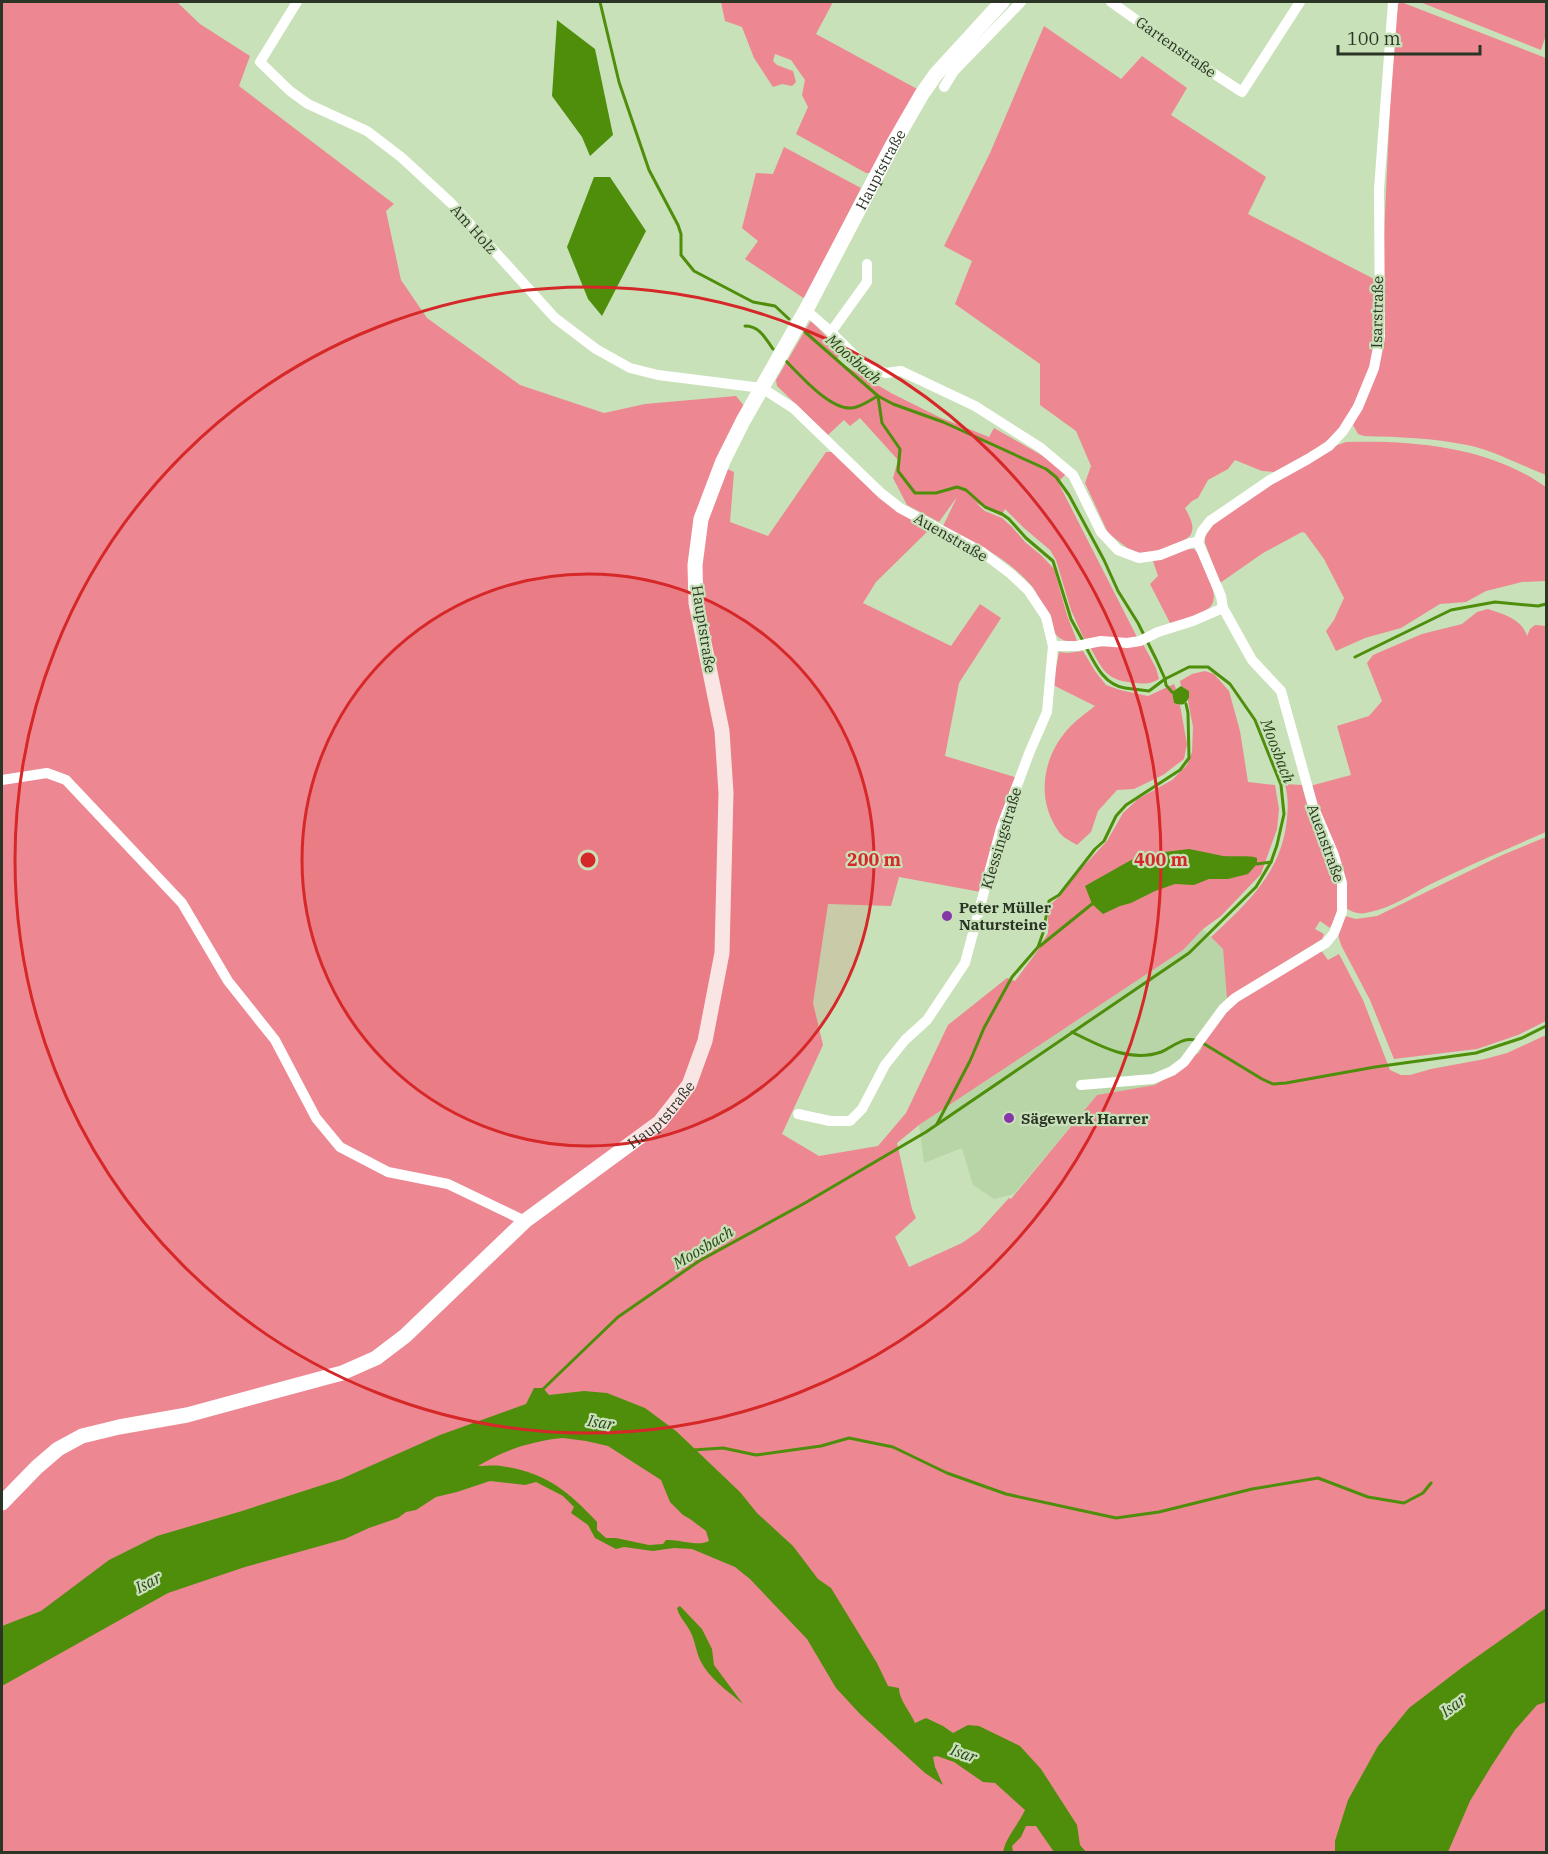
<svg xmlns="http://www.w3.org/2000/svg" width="1548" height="1854" font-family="'IBM Plex Serif',serif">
  <rect width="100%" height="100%" fill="#c8e1b9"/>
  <path fill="#b8d5a7" d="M1203 929 1223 949 1229 1009 1210 1049 1155 1085 1097 1095 1014 1194 994 1199 973 1185 962 1148 924 1163 919 1125 1183 950Z"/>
  <g fill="#ed8892">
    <path d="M2 2H177L200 24 250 56 239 86 394 204 386 211 401 280 427 318 520 385 604 413 645 404 736 396 745 407 716 464 734 472 730 522 768 536 826 452H834L931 528 876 582 863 603 951 646 980 604 1001 618 959 683 945 756 1018 778 981 892 899 877 891 906 828 904 813 1003 823 1045 782 1134 819 1156 878 1146 906 1113 948 1025 1007 978 1015 981 1038 950 1048 933V913L1051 904 1060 896 1079 871 1107 841 1123 813 1138 799 1172 780 1187 765 1192 752 1193 727 1188 701 1189 698V691L1181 686 1180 681 1192 674 1205 671 1214 674 1229 691 1240 731 1248 782 1275 785 1279 809 1277 829 1261 874 1221 916 1203 929 1183 950 919 1125 897 1143 912 1209 916 1218 895 1237 909 1267 962 1243 979 1231 1009 1198 1011 1199 1097 1095 1155 1085 1184 1067 1196 1054H1198L1202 1048 1200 1045 1234 1002 1320 949 1328 960 1339 954 1363 1000 1390 1070 1401 1075H1410L1431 1069 1485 1059 1507 1053 1546 1035V1852H2Z"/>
    <path d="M721 2H833L816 34 919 90 873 173H866L796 134 808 107 802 95 805 80 791 60 775 54 773 61 777 65 793 71 796 82 792 86 782 84 773 87 754 58 742 27 725 21Z"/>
    <path d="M1401 2 1546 58V475C1520 465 1495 451 1467 445 1433 438 1398 437 1364 436L1358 434 1353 425 1369 393 1382 278 1391 85 1398 4Z"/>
    <path d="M1420 2H1546V35L1541 50Z"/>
    <path d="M1044 26 1121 79 1142 56 1187 88 1171 115 1266 177 1248 214 1374 279 1375 338 1371 368 1345 422 1328 440 1306 455 1274 472 1262 471 1235 460 1228 469 1208 480 1198 498 1192 501 1185 508C1188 514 1194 523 1192 531 1190 546 1147 553 1135 554L1108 533 1085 483 1091 466 1076 431 1040 405V364L955 304 972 261 944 246 990 153Z"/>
    <path d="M784 147 861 188 805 299 745 259 758 241 742 228 756 173 773 174Z"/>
    <path d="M810 322H812L840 350 837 361 891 393 939 417 989 437 994 428 1055 463 1066 474 1058 482 1138 639 1099 637 1084 639 1071 610 1056 560 1050 550 1024 528 1005 509 1001 516 976 503 985 511 1002 518 1012 527 1025 542 1042 556 1054 569 1067 615 1077 641C1048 647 1046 607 1034 589 1012 560 974 542 943 526L957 497 939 522 907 505 893 478 898 460 860 418 850 426 844 420 828 435 777 386 776 380Z"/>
    <path d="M1346 442C1414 440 1490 447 1546 487V581L1522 582 1486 591 1466 602 1440 604 1401 628 1365 638 1336 651 1326 631 1334 620 1344 598 1324 559 1305 533 1302 532 1263 553 1220 583 1205 543V537L1213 525 1246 499 1335 446Z"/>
    <path d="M1187 549H1194L1198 553C1203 565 1222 596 1210 607 1203 614 1181 621 1171 625L1150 584 1158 576 1153 561Z"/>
    <path d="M1488 609C1503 614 1522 619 1527 636L1530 629 1535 625 1546 626V832C1507 849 1467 866 1429 885 1410 895 1391 908 1370 912 1360 915 1353 913 1344 907L1310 786 1351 775 1337 726 1369 716 1382 701 1367 663 1373 655 1422 634 1462 624 1477 612Z"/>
    <path d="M1143 644 1156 668 1159 679C1150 684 1146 684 1136 683 1107 681 1103 671 1090 647Z"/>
    <path d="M1083 651 1095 671 1106 685 1120 690 1148 696 1174 684 1176 689 1172 692 1174 703 1180 705 1187 744 1184 759 1163 775 1134 789 1117 790 1098 811 1091 832 1077 845C1071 841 1063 838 1059 832 1036 800 1042 759 1067 730 1075 721 1086 713 1095 706L1053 685 1059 652 1067 653Z"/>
    <path d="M1285 784 1302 785C1312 836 1359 874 1330 928L1320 921 1315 929 1324 934 1322 939 1227 998 1223 949 1211 937C1245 905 1279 875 1286 826 1288 810 1289 801 1285 784Z"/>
    <path d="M1546 837V1021L1518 1035 1477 1049 1394 1059 1370 1000 1341 945 1337 931 1345 916 1356 919 1377 916 1500 856Z"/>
  </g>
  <g fill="#4e8e0b" fill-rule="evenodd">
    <path d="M557 20 595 49 613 135 590 156 582 137 552 96Z"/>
    <path d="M594 177H610L646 231 602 316 588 299 567 247Z"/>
    <path d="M1181 686 1189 691V698C1185 705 1182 706 1174 703L1172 692Z"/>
    <path d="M1189 849C1201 851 1212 854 1223 856 1233 857 1251 855 1257 858V864L1248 874 1228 879H1209L1194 885 1175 884 1155 891 1131 903 1120 906 1103 914 1092 904 1085 886 1140 855Z"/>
    <path d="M534 1388H543L549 1395 584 1391 607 1393 645 1408 676 1431 740 1492 757 1513 793 1546 818 1579 831 1588 877 1663 888 1686 899 1688C899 1700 910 1711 915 1723L926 1718 943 1726 953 1733 968 1725 979 1726 1020 1746 1041 1769 1077 1825 1080 1845 1086 1852H1054L1036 1826H1026L1021 1837 1012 1846 1013 1852H1003C1006 1837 1018 1825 1025 1810L995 1783 983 1782 954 1762 937 1756 933 1757 935 1767 943 1785 925 1773 860 1714 836 1688 807 1639 750 1579 735 1567 692 1549 674 1548 653 1551 624 1547 616 1549 595 1538 588 1525 571 1513 574 1507 563 1496 536 1482 525 1485 490 1481 457 1492 436 1497 416 1510 406 1512 398 1518 369 1528 345 1539 245 1567 168 1593 2 1686V1626L41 1611 109 1560 157 1536 242 1511 341 1479 440 1435 526 1404ZM563 1438 586 1441 608 1446 661 1480 670 1502 683 1515 690 1519 706 1531 709 1541C697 1547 680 1539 666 1540L663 1544 649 1545 616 1538H606L597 1530V1522C568 1491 545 1472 501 1466 494 1465 485 1466 478 1466 505 1450 531 1441 563 1438Z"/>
    <path d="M680 1606 702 1629 712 1649 714 1665 743 1704C728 1691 709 1679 700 1660 696 1651 695 1641 691 1633 687 1624 679 1617 677 1608Z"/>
    <path d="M1546 1608V1702L1537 1705 1515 1730 1492 1765 1470 1801 1448 1852H1335V1841L1348 1800 1378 1746 1409 1708 1464 1666Z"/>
  </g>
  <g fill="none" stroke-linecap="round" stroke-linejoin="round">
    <g stroke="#4e8e0b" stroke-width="3">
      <path d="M600 2 619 82 649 170 678 225 681 234V255L694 271 753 302 775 306 789 319"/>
      <path d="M745 326C760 326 765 338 773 349"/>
      <path d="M805 332 878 396 882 423 900 449 898 471 915 493H936L957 487 966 490 985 507 1002 514 1009 519 1026 538 1053 561 1071 619 1083 641"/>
      <path d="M786 361C801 376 830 410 852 408 861 407 870 400 878 396L893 404 943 422 1046 469 1056 477 1069 495 1104 560 1118 591 1138 623 1156 659 1165 679 1166 685 1172 692"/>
      <path d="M1355 657 1451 610 1495 602 1538 606 1546 604"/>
      <path d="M1257 864 1271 862"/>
      <path d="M1040 946 1092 904"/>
      <path d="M1072 1032C1100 1046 1130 1063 1161 1052 1173 1047 1182 1037 1195 1040"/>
      <path d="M1201 1042 1262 1079 1273 1084 1286 1083 1375 1067 1476 1053 1522 1038 1546 1026"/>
      <path d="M937 1124 970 1061 984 1028 1012 977 1038 947 1043 933 1049 901 1059 895 1095 849 1104 841 1116 816 1126 805 1180 770 1189 758 1188 713 1186 704"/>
      <path d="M541 1391 618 1317 699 1261 805 1203 926 1132 1189 953 1256 887 1271 862 1277 845 1284 814 1281 785 1255 720 1230 684 1208 667H1189L1165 679 1149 691C1141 690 1133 689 1125 688 1104 685 1095 664 1086 647"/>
      <path d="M693 1450 723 1448 756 1455 821 1446 849 1438 893 1447 947 1473 1006 1494 1116 1518 1159 1512 1252 1489 1318 1478 1368 1497 1404 1503 1423 1493 1431 1483"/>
    </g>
    <g stroke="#fff" stroke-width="10">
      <path d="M297 2 260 62 290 91 308 104 367 131 401 157 451 203 555 318 596 349 630 368 658 375 762 388 793 408 881 493 900 508 982 552 1011 574 1028 590 1046 617 1053 646 1047 712 1030 751 1001 828 965 963 927 1020 905 1040 885 1065 862 1109 850 1121H830L798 1114"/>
      <path d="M1111 2 1193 60 1242 92 1300 2"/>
      <path d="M944 87 954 71 1021 2"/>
      <path d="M806 310 831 332 855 356 874 369 886 373 901 371 975 406 1041 448 1073 475 1101 532 1118 550 1139 558 1160 555 1190 543 1198 542"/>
      <path d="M831 332 867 282V264"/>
      <path d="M1053 646H1077L1101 641 1127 643 1140 641 1158 632 1193 621 1223 608"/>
      <path d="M2 780 47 773 66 780 182 903 228 981 275 1040 316 1118 340 1147 388 1172 448 1184 525 1221"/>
      <path d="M1081 1085 1153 1079 1172 1071 1184 1062 1223 1009 1235 998 1326 943 1334 933 1342 912V883L1334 855 1313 806 1281 691 1252 660 1223 608 1221 596 1198 542 1202 531 1210 521 1270 480 1308 459 1329 446 1343 431 1358 407 1374 368 1380 337 1379 189 1393 2"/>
    </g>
    <path stroke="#fff" stroke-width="15" id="s1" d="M2 1503 37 1467 58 1449 82 1436 119 1427 187 1415 342 1373 376 1358 405 1336 525 1221 660 1122 689 1085 705 1041 722 953 726 793 722 731 696 603 695 565 701 519 723 461 743 421 806 310 892 146 922 94 936 74 1002 2"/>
  </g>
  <circle cx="588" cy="860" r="286" fill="#d62828" fill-opacity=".12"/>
  <g fill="none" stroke="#d62828" stroke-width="3">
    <circle cx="588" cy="860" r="286"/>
    <circle cx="588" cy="860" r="573"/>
  </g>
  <g fill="#8536a7" stroke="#c8e1b9" stroke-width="2">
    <circle cx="947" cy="916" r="6"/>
    <circle cx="1009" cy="1118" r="6"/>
  </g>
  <g text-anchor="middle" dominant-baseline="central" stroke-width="4.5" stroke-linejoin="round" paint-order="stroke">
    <g font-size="15" fill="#2b3525" stroke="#c8e1b9">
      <text transform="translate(1176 47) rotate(35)">Gartenstraße</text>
      <text stroke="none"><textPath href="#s1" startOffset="1794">Hauptstraße</textPath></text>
      <text transform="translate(474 229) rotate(48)">Am Holz</text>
      <text transform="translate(1377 312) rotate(-89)">Isarstraße</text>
      <text transform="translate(951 537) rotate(30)">Auenstraße</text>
      <text transform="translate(704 629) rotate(81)">Hauptstraße</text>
      <text transform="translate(1001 838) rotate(-73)">Klessingstraße</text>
      <text transform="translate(1326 843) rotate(70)">Auenstraße</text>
      <text stroke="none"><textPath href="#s1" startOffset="786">Hauptstraße</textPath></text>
    </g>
    <g font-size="15" font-weight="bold" fill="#2b3525" stroke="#c8e1b9" text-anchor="start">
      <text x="959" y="907">Peter Müller<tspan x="959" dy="17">Natursteine</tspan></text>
      <text x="1021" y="1118">Sägewerk Harrer</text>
    </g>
    <g font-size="16" font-style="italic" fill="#2a4417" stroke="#c8e1b9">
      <text transform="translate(854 359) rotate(41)">Moosbach</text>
      <text transform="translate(1278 751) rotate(69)">Moosbach</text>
      <text transform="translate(703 1247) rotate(-31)">Moosbach</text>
      <text transform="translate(601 1422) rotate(9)">Isar</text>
      <text transform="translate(148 1582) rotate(-28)">Isar</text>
      <text transform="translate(1453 1705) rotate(-37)">Isar</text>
      <text transform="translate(964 1753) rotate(19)">Isar</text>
    </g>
  </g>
  <circle cx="588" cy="860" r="9" fill="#d62828" stroke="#c8e1b9" stroke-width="3"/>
  <g font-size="18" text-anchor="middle" font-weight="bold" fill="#d62828" stroke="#c8e1b9" stroke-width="4.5" stroke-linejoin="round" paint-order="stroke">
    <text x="874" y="866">200 m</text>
    <text x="1161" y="866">400 m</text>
  </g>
  <rect width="1548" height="1854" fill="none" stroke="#2b3525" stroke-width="6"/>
  <path d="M1338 45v9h142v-9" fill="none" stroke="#2b3525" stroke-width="3"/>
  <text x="1347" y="45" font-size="18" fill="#2b3525" stroke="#c8e1b9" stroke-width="4.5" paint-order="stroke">100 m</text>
</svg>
